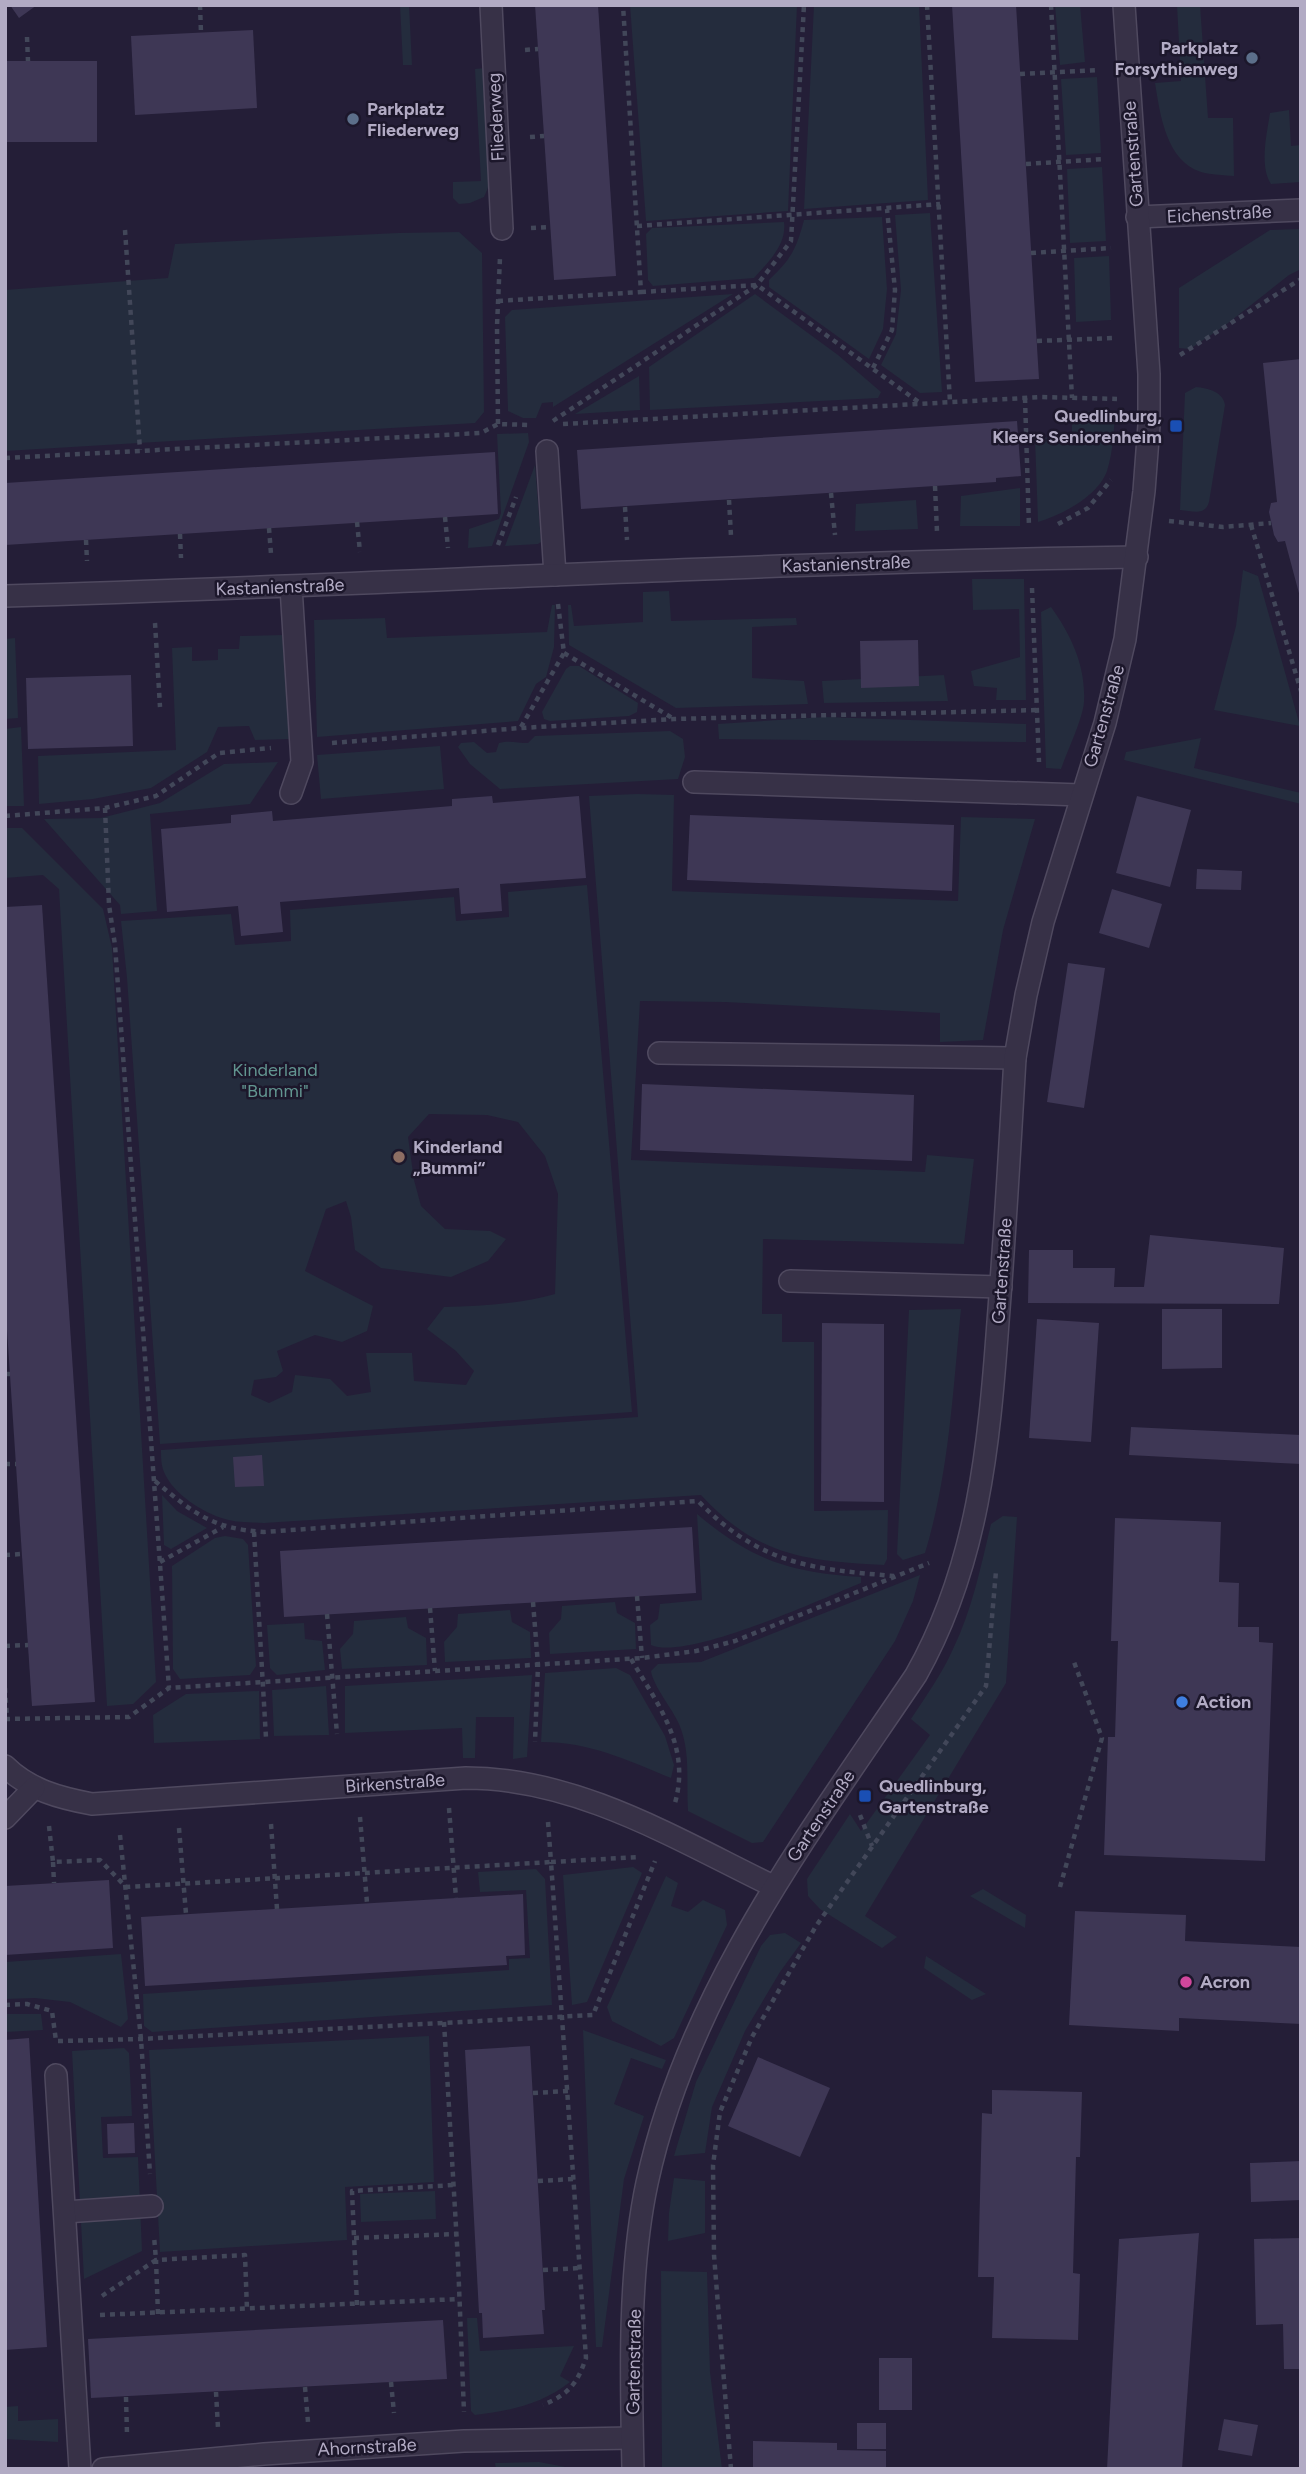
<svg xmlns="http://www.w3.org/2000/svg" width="1306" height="2474" font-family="Figtree,sans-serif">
  <rect width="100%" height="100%" fill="#241e37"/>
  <g fill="#242c3d" fill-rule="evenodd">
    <path d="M400 5H409L412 65H403Z"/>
    <path d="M630 5H797L788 211 646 221Z"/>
    <path d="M814 5H919L928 200 804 209Z"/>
    <path d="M1055 5H1080L1085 62 1060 65Z"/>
    <path d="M1177 5H1200L1208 118H1233L1234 176C1224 175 1211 175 1201 172 1166 161 1160 114 1155 83L1181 81Z"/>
    <path d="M486 68 493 176 484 197 470 203 459 204 453 198V182L481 181 475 69Z"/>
    <path d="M1097 77 1101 153 1066 155 1061 79Z"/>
    <path d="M1289 110 1291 146 1301 145V182L1271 184C1259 166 1267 133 1270 113Z"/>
    <path d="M1102 167 1106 241 1070 243 1067 169Z"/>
    <path d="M930 213 942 392 920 393 881 365 896 334 901 290 895 215Z"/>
    <path d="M882 217 887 289 883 329 869 359 769 287V280C791 259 796 250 804 220Z"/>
    <path d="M784 222C787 245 768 262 754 278L653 286 648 280 646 234 652 228Z"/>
    <path d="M1301 229V269L1289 275 1223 327 1190 349 1179 348V288L1270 230Z"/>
    <path d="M459 232 482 253 484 412 475 423 5 451V290L168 278 175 244 398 233Z"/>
    <path d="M1109 256 1111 320 1076 322 1074 258Z"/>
    <path d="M733 294 553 407V402L542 403 536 418H523L508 411 505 317 512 310Z"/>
    <path d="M755 294 838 355 881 392 878 398 650 410 649 367Z"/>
    <path d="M639 376 640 410 575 414Z"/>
    <path d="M1196 387C1208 388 1223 392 1225 405L1209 502C1205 516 1193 511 1180 510L1185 393Z"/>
    <path d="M1115 411C1114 431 1113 452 1107 471 1098 496 1062 515 1038 522L1035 438 1072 437V412Z"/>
    <path d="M528 433 529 442 492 546 468 548 469 529 499 519 501 513 497 434Z"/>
    <path d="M535 465 541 542 538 544 505 546Z"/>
    <path d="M1020 488V526H960L961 496Z"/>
    <path d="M916 500 918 529 855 531 856 504Z"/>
    <path d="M1243 570 1258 576 1300 726 1214 710 1236 626Z"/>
    <path d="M972 579H1024L1026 700H996L997 688 974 686 971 671 1020 657 1019 609 973 610Z"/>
    <path d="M669 591 671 621 796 618 797 625 752 627V678L804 681 808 704 676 708 569 645 568 605H571L574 626 643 622V592Z"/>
    <path d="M552 605H555L554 647 546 677 536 684 518 721 317 737 314 620 385 618 387 638 547 632Z"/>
    <path d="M1051 607C1071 635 1086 666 1084 702 1083 718 1067 752 1061 769L1046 768 1041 612Z"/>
    <path d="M283 635 289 739 255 740 249 726 218 727 207 752 151 788 93 799 39 804 38 756 176 750 172 648 192 647V661L218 660V649H239L240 636Z"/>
    <path d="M15 638 18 718 5 719V639Z"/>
    <path d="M570 666H579L638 703 637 712 629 716 550 721 544 719 542 712 566 669Z"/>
    <path d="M944 675 948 701 824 703 822 681Z"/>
    <path d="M825 717 1026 724V742L719 739 718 724Z"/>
    <path d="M21 727 24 806H5V729Z"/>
    <path d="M670 731 683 739 685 757 678 779 500 789 470 764 458 747 461 743 474 742 487 753 496 752 499 743C509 740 518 743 528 743L535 736Z"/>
    <path d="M1201 738 1194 768 1301 793V804L1124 760 1126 752Z"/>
    <path d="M440 746 444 789 321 799 317 755Z"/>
    <path d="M278 762 250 804 150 814 157 911 121 914 120 905 44 819 101 818 160 803 224 764Z"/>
    <path d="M637 794 674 795 672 891 958 901 961 817 1035 819 1003 930 983 1040 940 1042V1013L725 1002 640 1001 631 1160 925 1172 927 1155 974 1159 964 1244 763 1239 762 1314H782V1342H814V1511L888 1510 887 1559 884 1565C805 1561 757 1556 701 1495L264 1523C251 1522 237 1523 225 1519 203 1513 173 1494 164 1472 161 1465 161 1457 161 1450L638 1417 589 796Z"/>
    <path d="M5 828H22L103 909 112 948 156 1682 133 1704 107 1706 59 889 43 875 5 878Z"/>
    <path d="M587 885 632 1412 160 1444 127 978 121 921 231 914 235 945 291 941 290 910 454 897 456 921 509 917 508 892ZM429 1114 487 1115 518 1122 545 1156 558 1194 555 1294C519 1304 481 1306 444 1307L427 1329 456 1351 474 1371 466 1385 414 1381 412 1353H366L371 1392 347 1396 330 1379 295 1375 292 1392 269 1403 251 1395 254 1380 276 1377 283 1371 277 1351 315 1335 342 1342 367 1331 373 1306 305 1271 326 1209 346 1201 351 1217 355 1250 381 1268 451 1277 488 1261 506 1239 490 1231 445 1229 421 1206 414 1180 408 1137Z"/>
    <path d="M961 1309C953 1390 949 1474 925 1553L903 1560 897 1554 909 1310Z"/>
    <path d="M162 1495 177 1511 207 1528 171 1549 164 1545Z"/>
    <path d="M697 1514C753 1561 790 1572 861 1577V1583C821 1599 687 1661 651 1645L650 1625 658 1619 660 1604 702 1600Z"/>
    <path d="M1003 1516 1017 1517 1006 1683 865 1916 897 1937 882 1948 820 1909 808 1896 807 1879 850 1814 861 1831 930 1735 911 1719C926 1696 942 1674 953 1649 972 1610 981 1566 991 1524Z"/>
    <path d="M225 1536 243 1539 248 1545 256 1666 250 1675 180 1679 173 1669 172 1566 215 1538Z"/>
    <path d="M920 1575 913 1601 895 1641 763 1842 752 1843 688 1811C686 1781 691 1752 679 1724 672 1708 653 1686 651 1671L658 1664 701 1662Z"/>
    <path d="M615 1602 617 1613 635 1623 636 1649 550 1654 549 1633 561 1619 562 1606Z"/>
    <path d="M510 1610 512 1622 530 1632 531 1658 445 1662 444 1642 457 1627 458 1614Z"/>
    <path d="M406 1617 408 1628 426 1638 427 1665 342 1669 340 1649 353 1634 354 1621Z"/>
    <path d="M304 1623 305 1639 322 1641 325 1670 277 1675 270 1668 267 1625Z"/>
    <path d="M616 1668 630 1675 665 1736 674 1765 671 1778C627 1760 590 1742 541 1742L545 1673Z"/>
    <path d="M532 1675 527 1757 513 1759 514 1717H476L475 1758H463L462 1728 345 1733V1686Z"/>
    <path d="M326 1686 329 1735 274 1736 272 1690Z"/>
    <path d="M259 1691 260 1739 154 1743 153 1715 186 1694Z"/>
    <path d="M633 1867 642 1873 587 2002 572 2005 563 1875Z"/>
    <path d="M536 1869 545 1879 552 2005 152 2032 144 2026 143 1994 509 1970V1959L530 1958 526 1890 480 1892 478 1872Z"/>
    <path d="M666 1876 678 1883 671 1906 688 1912 703 1900 725 1910 727 1925 674 2038 661 2046 612 2021 607 2007Z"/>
    <path d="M983 1889 1026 1915 1025 1928 970 1896Z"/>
    <path d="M785 1933 801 1943 780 1972 745 2031 712 2107 705 2153 674 2156 696 2082 761 1946 770 1935Z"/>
    <path d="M121 1954 128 2019 121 2027 70 2002 35 1998 5 1999V1962Z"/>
    <path d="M926 1956 986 1994 972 2000 924 1968Z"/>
    <path d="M5 2014H41L43 2030 5 2032Z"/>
    <path d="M583 2030 666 2060 662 2069 631 2058 614 2104 644 2116 624 2179 602 2347H596Z"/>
    <path d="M429 2036 434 2182 345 2187 347 2240 160 2252 149 2050Z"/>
    <path d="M124 2048 129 2053 132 2116 101 2117 103 2158 138 2157 142 2251 84 2279 72 2051Z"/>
    <path d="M674 2178 705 2181V2233L668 2241 669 2213Z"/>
    <path d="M435 2191 436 2219 361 2222 360 2194Z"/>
    <path d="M661 2271 707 2272 710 2372 722 2469H662Z"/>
    <path d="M467 2318H477L480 2351 574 2346 560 2376 570 2382C542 2404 510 2411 475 2415L471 2411Z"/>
    <path d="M18 2406V2421L58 2419V2442L5 2439V2407Z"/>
    <path d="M539 2462 576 2469H496L495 2463Z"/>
  </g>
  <g fill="#3e3755">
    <path d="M10 5H37L19 18Z"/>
    <path d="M535 5H598L616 276 554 280Z"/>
    <path d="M952 5H1016L1039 379 975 382Z"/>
    <path d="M253 30 257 108 135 115 131 36Z"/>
    <rect x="5" y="61" width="92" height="81"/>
    <path d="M1301 359V597H1300L1285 541 1278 542 1274 535 1269 512 1271 503 1277 502 1263 363Z"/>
    <path d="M1017 421 1021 476 996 478V482L581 509 577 450Z"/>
    <path d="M495 452 498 514 5 545V483Z"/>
    <path d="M918 640 919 686 861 688 860 641Z"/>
    <path d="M131 675 133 746 28 749 26 678Z"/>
    <path d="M492 796 493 803 579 796 586 878 500 884 502 911 461 914 459 888 280 902 283 932 241 936 238 906 167 912 161 829 231 823V815L272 811 273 821 452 806V799Z"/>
    <path d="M1137 796 1191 810 1170 887 1116 873Z"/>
    <path d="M690 815 954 825 952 891 687 880Z"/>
    <path d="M1197 869 1242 871 1241 890 1196 889Z"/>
    <path d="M1112 889 1162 904 1149 948 1099 933Z"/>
    <path d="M42 905 95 1702 32 1706 5 1300V907Z"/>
    <path d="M1068 963 1105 968 1084 1108 1047 1102Z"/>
    <path d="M642 1084 914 1095 912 1161 640 1150Z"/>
    <path d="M1150 1235 1284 1248 1279 1304 1028 1303 1029 1250H1073V1268H1115L1114 1287H1144Z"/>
    <path d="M1162 1309H1222V1368L1162 1369Z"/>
    <path d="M1037 1319 1099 1323 1091 1442 1029 1438Z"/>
    <path d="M822 1323 884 1324V1502L821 1501Z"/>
    <path d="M1131 1427 1301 1435V1464L1129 1455Z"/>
    <path d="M262 1455 264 1486 235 1487 233 1457Z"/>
    <path d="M1115 1518 1221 1522 1219 1582 1239 1583 1238 1627H1259V1642L1273 1643 1265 1861 1104 1855 1108 1737H1115L1118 1641H1111Z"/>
    <path d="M692 1527 696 1593 284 1617 280 1551Z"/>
    <path d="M109 1880 113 1948 5 1955V1886Z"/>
    <path d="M523 1894 525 1955 506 1956 507 1965 145 1986 141 1917Z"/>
    <path d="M1075 1911 1186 1915 1185 1941 1301 1947V2024L1179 2018V2031L1069 2025Z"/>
    <path d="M29 2038 47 2347 5 2350V2040Z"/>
    <path d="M530 2046 545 2310H542L544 2334 483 2338 482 2313H479L465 2050Z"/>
    <path d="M758 2057 830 2088 800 2157 728 2126Z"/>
    <path d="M992 2090 1082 2092 1080 2157H1076L1073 2273 1080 2274 1078 2340 992 2338 994 2277H978L982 2113 992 2114Z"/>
    <path d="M134 2123 135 2153 108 2154 107 2124Z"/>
    <path d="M1301 2161V2200L1251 2202 1250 2163Z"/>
    <path d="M1199 2233 1182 2469H1107L1119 2239Z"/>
    <path d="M1301 2238V2369H1284L1283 2324 1256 2325 1254 2239Z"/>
    <path d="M443 2320 447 2379 91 2398 88 2339Z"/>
    <rect x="879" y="2358" width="33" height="52"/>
    <path d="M1224 2419 1258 2425 1252 2456 1218 2450Z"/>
    <rect x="857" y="2423" width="29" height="26"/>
    <path d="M753 2441 837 2443V2450L886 2451V2469H753Z"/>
  </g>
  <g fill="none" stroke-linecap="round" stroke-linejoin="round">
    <g stroke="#4f495f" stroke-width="24">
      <g id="service">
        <path d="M291 587 302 762 291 793"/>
        <path d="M694 782 1081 795"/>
        <path d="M659 1053 1015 1058"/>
        <path d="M790 1281 1001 1287"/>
        <path d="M65 2212 152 2206"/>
      </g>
    </g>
    <g stroke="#4f495f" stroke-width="24">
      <g id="minor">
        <path d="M491 5 502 229"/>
        <path d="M1137 217 1301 210"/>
        <path d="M547 451 555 575"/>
        <path d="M5 596C383 585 759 562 1137 557"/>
        <path d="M5 1766C29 1790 60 1798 92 1804L466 1778C577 1778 676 1839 773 1886"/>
        <path d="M5 1818 34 1788"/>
        <path d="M56 2075 80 2469"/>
        <path d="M103 2469 264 2454 464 2441 632 2438"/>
        <path d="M633 2469C631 2378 628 2272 647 2183 688 1992 809 1834 916 1675 978 1565 989 1446 998 1322 1005 1234 1010 1146 1015 1058L1026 995 1043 922 1105 723 1125 639 1144 491 1149 425V374L1124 5"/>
      </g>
    </g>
    <g stroke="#424759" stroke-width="4.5" stroke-dasharray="5 5" stroke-linecap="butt">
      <path d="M200 5 201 33"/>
      <path d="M927 5 950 402"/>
      <path d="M1051 5 1072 398"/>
      <path d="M27 37 28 61"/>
      <path d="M525 50 538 49"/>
      <path d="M1020 74 1098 70"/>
      <path d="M530 137 544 136"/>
      <path d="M1026 164 1105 159"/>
      <path d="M637 226 940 204"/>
      <path d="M531 228 550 227"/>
      <path d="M125 230 140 450"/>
      <path d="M1031 253 1111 248"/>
      <path d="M641 292 757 285 920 403"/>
      <path d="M498 301 641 292 623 5"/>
      <path d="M1037 341 1115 338"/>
      <path d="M1180 355 1301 279"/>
      <path d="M873 368 892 330 895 290 887 209"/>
      <path d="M1025 398 1029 527"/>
      <path d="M553 421 757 285 791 241 804 5"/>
      <path d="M498 424 497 326 500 257"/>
      <path d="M563 424 1042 397 1117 399"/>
      <path d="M5 458 481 433 498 424 530 425"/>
      <path d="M935 486 937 532"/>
      <path d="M831 493 835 535"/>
      <path d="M729 500 731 536"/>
      <path d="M625 507 627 540"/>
      <path d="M445 517 448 548"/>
      <path d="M1169 521 1223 527 1271 523"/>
      <path d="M357 522 360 552"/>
      <path d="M1058 524 1088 508 1111 480"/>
      <path d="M1251 525 1301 691"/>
      <path d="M269 528 271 554"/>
      <path d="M180 534 181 558"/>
      <path d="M86 540 87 561"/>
      <path d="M498 545 516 497"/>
      <path d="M1032 588 1039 762"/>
      <path d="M155 623 160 707"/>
      <path d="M564 653 674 719"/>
      <path d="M521 727 564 653 558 604"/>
      <path d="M332 743 521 728 674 719 1037 710"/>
      <path d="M105 808 109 905 115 945 169 1688"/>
      <path d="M5 816 105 808 156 796 219 753 271 748"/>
      <path d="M5 1374H10"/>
      <path d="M5 1464H16"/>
      <path d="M155 1481C193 1513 213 1529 264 1532L698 1501C760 1564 810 1569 894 1576"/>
      <path d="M254 1532 266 1738"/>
      <path d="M5 1555 22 1554"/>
      <path d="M160 1562 223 1527"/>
      <path d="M637 1596 642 1658"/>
      <path d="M533 1602 538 1665 535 1742"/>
      <path d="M430 1608 435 1671"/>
      <path d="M327 1614 337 1734"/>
      <path d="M5 1646 28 1645"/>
      <path d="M631 1659C658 1705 691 1746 675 1803"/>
      <path d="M5 1688 7 1719"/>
      <path d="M5 1719 129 1717 169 1688 642 1658 696 1651 735 1641 929 1563"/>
      <path d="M449 1808 456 1898"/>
      <path d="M860 1815 872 1846"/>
      <path d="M360 1817 367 1903"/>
      <path d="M548 1822 551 1862 639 1857"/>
      <path d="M271 1824 277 1909"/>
      <path d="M49 1826 53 1862 100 1860 126 1887 551 1862 586 2358C577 2384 569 2394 543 2405"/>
      <path d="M179 1828 186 1914"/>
      <path d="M120 1835 141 2039 150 2174"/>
      <path d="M53 1862 54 1883"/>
      <path d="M1060 1887 1102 1738 1074 1662"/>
      <path d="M5 2005 27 2004 52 2011 56 2041"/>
      <path d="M444 2022 458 2261 464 2412"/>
      <path d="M58 2041 141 2039 593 2015 655 1861"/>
      <path d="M533 2093 568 2091"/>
      <path d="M538 2181 574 2179"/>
      <path d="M354 2238 457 2234"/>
      <path d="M543 2270 580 2268"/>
      <path d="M102 2296 156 2260 154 2236"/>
      <path d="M357 2305 352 2191 454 2185"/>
      <path d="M158 2314 156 2260 245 2255 247 2310"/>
      <path d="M100 2315 459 2299"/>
      <path d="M391 2382 394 2413"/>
      <path d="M305 2387 308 2422"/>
      <path d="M216 2392 218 2428"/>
      <path d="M126 2397 127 2434"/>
      <path d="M731 2469 714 2255 713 2165 720 2112 752 2037 816 1926 986 1686 996 1571"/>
    </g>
    <use href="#service" stroke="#373147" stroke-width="21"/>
    <use href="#minor" stroke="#373147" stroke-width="21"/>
  </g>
  <g fill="#5c6f8a" stroke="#1c172b" stroke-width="2.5">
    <circle cx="1252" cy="58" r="7"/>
    <circle cx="353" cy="119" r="7"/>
  </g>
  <g fill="#1a4fb4" stroke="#1c172b" stroke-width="2.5">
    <rect x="1169" y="419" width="14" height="14" rx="3.5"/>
    <rect x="858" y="1789" width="14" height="14" rx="3.5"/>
  </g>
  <circle fill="#8d6e63" stroke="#1c172b" stroke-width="2.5" cx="399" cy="1157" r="7"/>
  <circle fill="#3f7fe0" stroke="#1c172b" stroke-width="2.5" cx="1182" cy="1702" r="7"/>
  <circle fill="#d1479c" stroke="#1c172b" stroke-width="2.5" cx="1186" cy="1982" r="7"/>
  <g text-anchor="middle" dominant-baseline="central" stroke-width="5" stroke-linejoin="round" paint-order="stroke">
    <g font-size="18" font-weight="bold" fill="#b2abc4" stroke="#1c172b" text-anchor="start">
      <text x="1238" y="48" text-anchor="end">Parkplatz<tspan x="1238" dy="21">Forsythienweg</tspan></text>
      <text x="367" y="109">Parkplatz<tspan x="367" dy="21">Fliederweg</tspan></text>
      <text x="1162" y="416" text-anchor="end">Quedlinburg,<tspan x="1162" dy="21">Kleers Seniorenheim</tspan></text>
      <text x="413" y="1147">Kinderland<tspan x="413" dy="21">„Bummi“</tspan></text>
      <text x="1196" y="1702">Action</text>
      <text x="879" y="1786">Quedlinburg,<tspan x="879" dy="21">Gartenstraße</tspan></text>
      <text x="1200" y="1982">Acron</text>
    </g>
    <g font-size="18" fill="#b2abc4" stroke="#1c172b">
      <text transform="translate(496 117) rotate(-93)">Fliederweg</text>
      <text transform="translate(1133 154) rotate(-94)">Gartenstraße</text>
      <text transform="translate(1219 214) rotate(-3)">Eichenstraße</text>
      <text transform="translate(846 564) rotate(-2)">Kastanienstraße</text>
      <text transform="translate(280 587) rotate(-2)">Kastanienstraße</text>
      <text transform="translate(1104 716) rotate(-74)">Gartenstraße</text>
      <text transform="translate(1002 1271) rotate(-86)">Gartenstraße</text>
      <text transform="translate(395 1783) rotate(-4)">Birkenstraße</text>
      <text transform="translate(821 1816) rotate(-56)">Gartenstraße</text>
      <text transform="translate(634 2362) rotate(-89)">Gartenstraße</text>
      <text transform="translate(367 2447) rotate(-3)">Ahornstraße</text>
    </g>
    <g font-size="18" fill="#629590" stroke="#1c172b">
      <text x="275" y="1070">Kinderland<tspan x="275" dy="21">"Bummi"</tspan></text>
    </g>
  </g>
  <rect width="1306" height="2474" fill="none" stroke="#b2abc4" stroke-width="14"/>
</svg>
